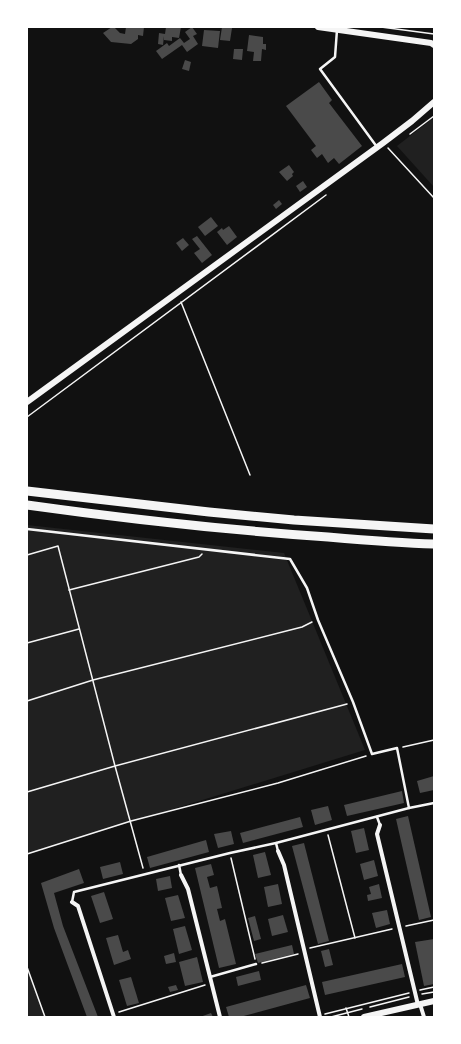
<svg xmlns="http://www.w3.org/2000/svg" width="461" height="1044" font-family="'Work Sans',sans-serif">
  <rect width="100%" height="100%" fill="#111"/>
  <g fill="#202020">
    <path d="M432 119 434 121V187L397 146Z"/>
    <path d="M27 525 284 553 365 750 27 854Z"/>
    <path d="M27 967 45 1017H27Z"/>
  </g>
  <g fill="#4a4a4a">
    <path d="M112 27H114L120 33 125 34 126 27H144L143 36 138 35V39L131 44 111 42 103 33Z"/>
    <path d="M166 27H181L179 38 172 37V41L164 40V36L163 45 158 44 159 33 165 34Z"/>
    <path d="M192 27 197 34 193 36 198 44 187 52 182 45 162 59 156 51 167 43 169 46 180 38 184 43 190 39 185 32Z"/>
    <path d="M222 27 232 28 230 41 220 40Z"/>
    <path d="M204 30 220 31 218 48 202 46Z"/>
    <path d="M249 35 263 37V44H266V50L262 49 261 61H253L254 52 247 51Z"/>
    <path d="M234 49H243L242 60 233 59Z"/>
    <path d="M185 60 191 62 189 71 182 69Z"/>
    <path d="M319 82 332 100 329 103 362 146 339 164 334 158 328 163 322 154 317 158 311 150 316 146 286 106Z"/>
    <path d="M289 165 294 172 292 174 293 176 287 181 279 172Z"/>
    <path d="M303 181 307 187 300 192 296 186Z"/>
    <path d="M279 200 282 204 276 209 273 205Z"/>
    <path d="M211 217 218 226 205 236 198 227Z"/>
    <path d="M229 226 237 237 227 245 217 232 222 228 223 230Z"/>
    <path d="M197 236 212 255 202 263 194 253 200 249 192 239Z"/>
    <path d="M183 238 189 245 182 251 176 243Z"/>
    <path d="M434 776V790L420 793 417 781Z"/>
    <path d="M402 791 404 803 347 816 344 805Z"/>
    <path d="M328 806 332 820 315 825 311 810Z"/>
    <path d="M408 816 431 917 419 920 396 819Z"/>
    <path d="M300 817 303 827 243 843 240 833Z"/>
    <path d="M364 828 369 850 356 853 351 831Z"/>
    <path d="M231 831 234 844 218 848 214 834Z"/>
    <path d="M206 840 209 852 150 868 147 857Z"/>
    <path d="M304 843 329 941 318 944 292 846Z"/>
    <path d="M265 852 271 875 258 878 253 855Z"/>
    <path d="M374 860 378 876 364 880 360 864Z"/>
    <path d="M120 862 123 874 103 879 100 867Z"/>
    <path d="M211 864 214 875 207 877 210 888 217 886 222 908 217 909 220 921 225 919 236 964 219 968 195 868Z"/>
    <path d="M79 869 84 883 54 893 63 926 98 1017H87L54 928 41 883Z"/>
    <path d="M170 876 172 888 158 891 156 879Z"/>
    <path d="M278 884 282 904 268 907 264 887Z"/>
    <path d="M379 884 382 898 368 901 367 895 371 894 369 887Z"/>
    <path d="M104 892 113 919 100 923 91 896Z"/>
    <path d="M178 895 185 918 171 921 165 898Z"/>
    <path d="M387 910 390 924 376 928 372 913Z"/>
    <path d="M283 915 288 932 272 936 268 919Z"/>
    <path d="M255 916 261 939 254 941 248 918Z"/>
    <path d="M185 926 192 950 179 954 173 929Z"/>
    <path d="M118 935 123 952 128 950 131 959 114 965 106 938Z"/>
    <path d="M434 939V984L424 986 415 942Z"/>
    <path d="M292 945 294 954 258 963 255 954Z"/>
    <path d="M329 949 333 965 325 967 321 951Z"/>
    <path d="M174 953 176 962 166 964 164 956Z"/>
    <path d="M197 957 203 982 185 986 179 962Z"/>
    <path d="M402 964 405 977 325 995 322 982Z"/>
    <path d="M259 971 261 980 238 986 236 977Z"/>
    <path d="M131 977 139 1003 127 1006 119 980Z"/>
    <path d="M176 985 178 990 170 992 168 987Z"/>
    <path d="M306 985 310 998 240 1017H229L226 1007Z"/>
    <path d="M211 1013 213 1017H200Z"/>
  </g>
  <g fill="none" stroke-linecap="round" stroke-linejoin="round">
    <g stroke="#f5f5f5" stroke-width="1.5">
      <path d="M381 27 434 34"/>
      <path d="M410 134 434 116"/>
      <path d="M388 148 434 198"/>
      <path d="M181 302 250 475"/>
      <path d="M27 417 326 195"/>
      <path d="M27 555 58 546 115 766 143 868"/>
      <path d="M69 590 199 557 202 554"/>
      <path d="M27 643 79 629"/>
      <path d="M27 701 93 680 302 627 312 622"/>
      <path d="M403 747 434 740"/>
      <path d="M27 792 115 766 347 704"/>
      <path d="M328 835 355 938"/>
      <path d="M27 854 131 821 278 783 366 756"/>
      <path d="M231 858 255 959"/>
      <path d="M406 926 434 920"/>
      <path d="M310 948 392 929"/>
      <path d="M262 963 298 954"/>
      <path d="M27 967 45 1017"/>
      <path d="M420 990 434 987"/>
      <path d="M422 994 434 992"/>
      <path d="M370 1007 409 997"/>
      <path d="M346 1008 349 1017"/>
      <path d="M119 1012 205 985"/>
      <path d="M325 1014 409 993"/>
      <path d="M331 1017 362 1009"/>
    </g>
    <g stroke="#f5f5f5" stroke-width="2.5">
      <path d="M337 30 335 57 320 69 377 147"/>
      <path d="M27 529 290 559 307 588 318 620 353 702 372 754 397 748 409 808"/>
      <path d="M377 817 380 825"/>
      <path d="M276 843 278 851"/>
      <path d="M179 865 181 875"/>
      <path d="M72 902 74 892 230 853 276 843 409 808 434 803"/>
      <path d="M210 977 256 964"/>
    </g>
    <g stroke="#f5f5f5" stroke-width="4">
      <path d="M380 825 377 834 418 1005"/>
      <path d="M278 851 284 865 320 1017"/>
      <path d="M181 875 188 889 220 1017"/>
      <path d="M72 902 78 906 114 1017"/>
      <path d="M420 1004 424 1017"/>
    </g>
    <g stroke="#f5f5f5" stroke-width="6">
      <path d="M318 27 431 43 434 45"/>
      <path d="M27 402 383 143 412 121 434 102"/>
      <path d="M364 1017 434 1001"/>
    </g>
    <g stroke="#f5f5f5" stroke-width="9">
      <path d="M27 491 209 512 294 520 434 529"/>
      <path d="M27 505C127 519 227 530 328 537 363 540 399 543 434 544"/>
    </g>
  </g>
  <rect width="461" height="1044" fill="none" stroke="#ffffff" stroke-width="56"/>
</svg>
